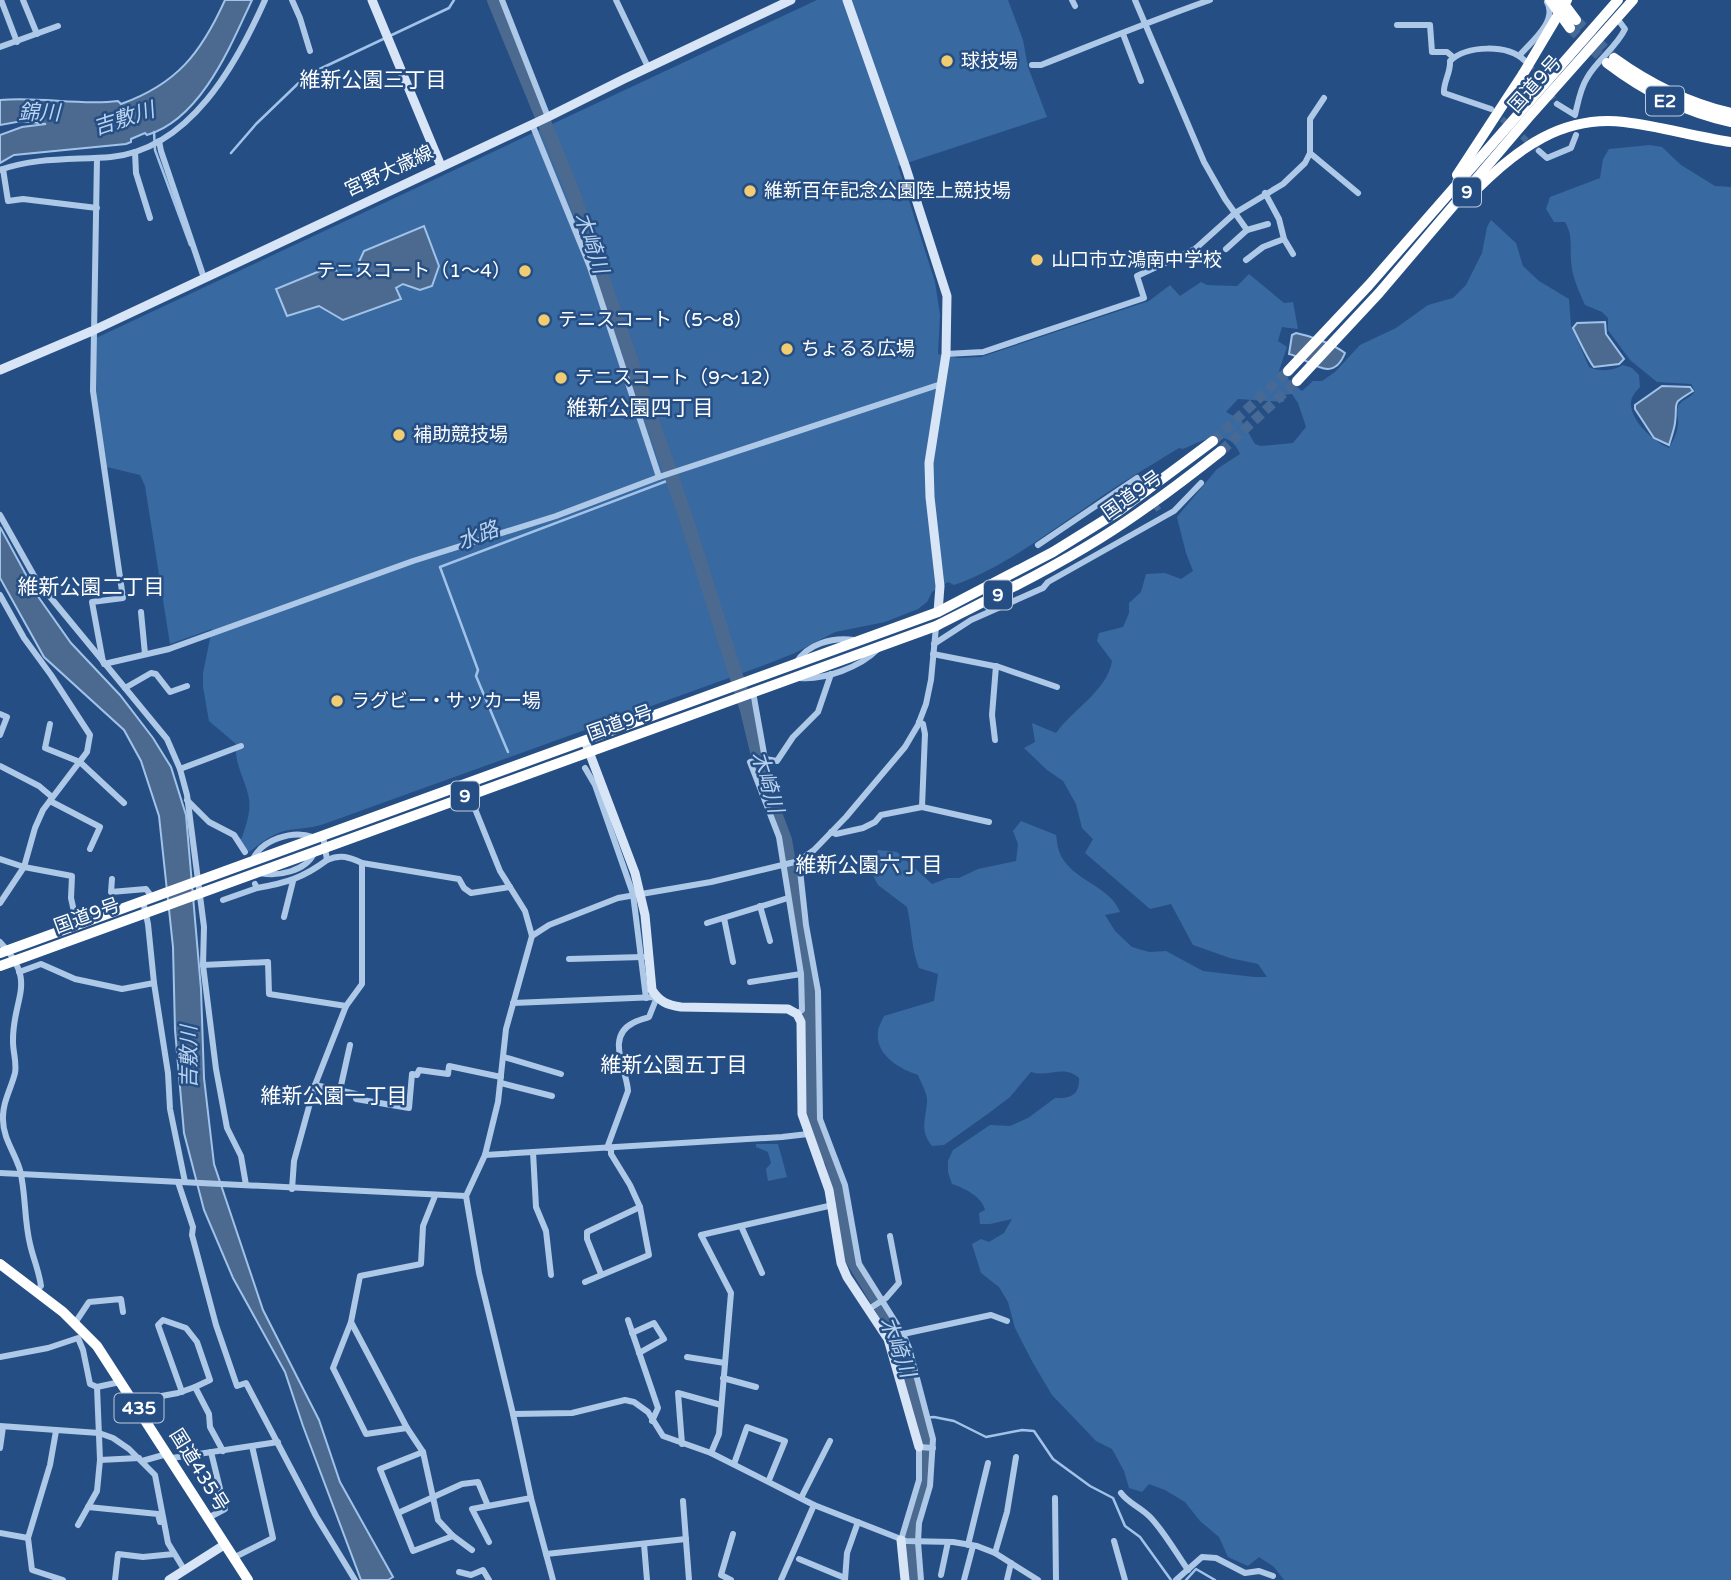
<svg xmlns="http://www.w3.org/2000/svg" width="1731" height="1580" font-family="'Varela Round','Noto Sans JP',sans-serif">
  <rect width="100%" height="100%" fill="#254f84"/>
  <g fill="#3969a1" fill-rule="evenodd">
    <path d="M817 0H1008L1023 40 1028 67 1047 117 898 166 935 282 940 315 938 354 958 358 981 357 1149 301 1170 285 1180 296 1201 282 1207 285 1237 286 1249 274 1284 303 1293 302 1298 329 1282 327 1278 341 1287 347 1279 371 1302 391 1313 381H1322L1335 372 1360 345 1396 328 1428 305 1453 298 1466 285 1482 253 1487 227 1491 220 1516 243 1523 266 1539 281 1569 299 1571 326 1589 367C1601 372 1612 371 1623 365L1632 368 1639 375 1640 387C1636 391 1632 396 1631 401 1629 420 1653 441 1669 448 1673 441 1677 434 1678 425 1679 419 1676 413 1678 407 1681 399 1691 399 1695 391L1691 384 1657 382 1630 360 1608 330V318L1602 312 1585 305C1579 291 1572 277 1571 261 1570 247 1573 235 1565 222H1554L1546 209 1550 197 1600 178 1603 159 1609 149 1650 145 1662 147 1681 165 1715 186 1731 187V1580H1284L1274 1567 1259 1557 1248 1566 1228 1557 1219 1537 1200 1521 1185 1502 1165 1490 1149 1484 1142 1492 1129 1488 1124 1471 1112 1449 1096 1441 1052 1395 1033 1363 1015 1328 1008 1302 999 1287 981 1273 972 1244 981 1239 989 1242 1004 1233 1012 1219 990 1224H980L979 1213 985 1210C982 1197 965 1188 952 1184L948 1172V1161L953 1150 990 1125 1010 1126 1028 1118 1055 1098C1070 1099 1080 1095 1079 1078 1064 1064 1048 1078 1031 1072L1010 1097 989 1113 944 1145 932 1146C919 1130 926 1119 927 1102 928 1094 921 1083 918 1075 900 1069 875 1055 878 1032 878 1027 882 1021 884 1016L934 1001 938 974 919 968C911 948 912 928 907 907L878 885 870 870 878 850 897 852 932 884 948 878H959L978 869 1016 861 1018 844 1013 831 1021 821 1056 835C1057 840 1057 846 1059 851 1069 880 1110 885 1120 912L1105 915 1115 931 1132 947 1149 952 1166 951 1203 971 1254 977H1267L1258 964 1230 958 1193 945 1171 904 1150 909 1085 853 1093 839 1082 828 1076 804 1063 781 1047 770 1024 748 1035 742 1032 723 1056 733C1074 708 1107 691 1112 661L1097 641 1099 633 1123 627 1129 613V603L1141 592 1146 574 1165 573 1181 579 1193 571 1186 553 1177 517 1217 469 1240 454C1229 426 1202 440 1183 449L1179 448C1148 467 1117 485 1088 506 1045 535 1004 567 954 585L948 582 932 592 927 602 918 609 885 622 835 632 795 653 762 666 324 824C310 829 297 828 284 831 270 835 260 844 249 852L239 839 242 838C246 825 251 812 249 799 246 780 234 765 236 744L209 721 203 687V673L212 629 170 644 145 486 140 475 107 467 96 400V338ZM1292 394 1298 403 1306 427 1293 443 1261 446 1255 444 1241 420 1226 412 1238 399 1284 402V395Z"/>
    <path d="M756 1144H778L787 1177 768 1181 766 1169 771 1163 768 1152 756 1147Z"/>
  </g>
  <g fill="#4c6a90" stroke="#a2c3e9" stroke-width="2">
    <path d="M225 0H252C230 47 201 119 147 135L145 133 131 139V142L126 144 14 155 0 163V135L22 127 46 124 22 121 0 125V100C40 96 79 106 118 101L121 104C177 84 201 53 225 0Z"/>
    <path d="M424 226 439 266 432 286 420 290 403 284 396 288 401 299 343 320 319 306 287 316 276 289 332 266 338 273 359 275V262L364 251Z"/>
    <path d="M1605 322 1606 334 1624 359 1619 364 1594 367C1589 362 1577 336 1573 328L1577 323Z"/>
    <path d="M1296 333C1311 336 1333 344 1345 353 1332 386 1309 358 1289 354L1292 335Z"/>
    <path d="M1662 386 1690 387 1693 391C1670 405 1678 400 1675 423 1674 430 1671 438 1669 445L1654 438 1635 409V405Z"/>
    <path d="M0 527 37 595 71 643 120 695 153 738 171 767 186 815 201 989 204 1078 214 1164 263 1310 319 1420 340 1482 393 1577 388 1580H361L303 1426 285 1372 233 1278 204 1210 184 1133 175 1030 173 947 159 816 141 761 124 730 44 657 0 578Z"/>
  </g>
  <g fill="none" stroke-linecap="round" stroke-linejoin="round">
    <g stroke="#a2c3e9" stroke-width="2.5">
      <path d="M154 132 155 150 190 245"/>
      <path d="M231 153 256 124 307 75 449 8 454 0"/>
      <path d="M508 752 476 676 478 670 440 567 672 479"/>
      <path d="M922 1418 934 1417 954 1421 986 1437 1022 1430 1034 1431 1053 1459 1090 1486 1113 1498 1125 1526 1140 1537 1171 1580"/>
      <path d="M1186 1580 1196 1569 1215 1580"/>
    </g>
    <path stroke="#4c6a90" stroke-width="14" d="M494 0 572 190 685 515 747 710 760 764 773 808 785 840 808 969 813 1119 826 1154 832 1161 842 1201 852 1259 894 1328 927 1435 925 1484 911 1535 915 1580"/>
    <g stroke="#466996" stroke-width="6" stroke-dasharray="6 3" stroke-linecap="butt">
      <path d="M1529 65 1557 104"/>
      <path d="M1495 113 1539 151"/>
      <path d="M1140 483 1160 512"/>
    </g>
    <g stroke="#466996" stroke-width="10" stroke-dasharray="10 5" stroke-linecap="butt">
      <path d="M1576 20 1614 58"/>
      <path d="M1570 28 1607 63"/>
      <path d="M1213 441 1288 371"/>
      <path d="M1221 451 1297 381"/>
    </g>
    <g stroke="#aec8e8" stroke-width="6">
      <path d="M1 0 17 42"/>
      <path d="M23 0 37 34"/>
      <path d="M292 0 300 18 310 51"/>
      <path d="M502 0 548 117"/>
      <path d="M616 0 648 67"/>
      <path d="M1072 0 1075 6"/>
      <path d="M1135 0 1204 162 1225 199 1247 230 1226 249"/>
      <path d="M1397 25H1430L1432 52H1447L1453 57"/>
      <path d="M1123 34 1141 81"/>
      <path d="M0 47 58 26"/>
      <path d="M1520 55C1531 42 1558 21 1547 2"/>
      <path d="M1032 65H1041C1097 43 1153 20 1210 0"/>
      <path d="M1557 104 1575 115C1578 103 1580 89 1587 78 1597 60 1616 48 1625 29L1616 17"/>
      <path d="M1491 109 1444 93C1443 82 1451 73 1450 61 1467 45 1508 44 1525 61"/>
      <path d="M532 124 590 267 659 477"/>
      <path d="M159 141 161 151 204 278"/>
      <path d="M1539 151 1547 158 1571 148 1576 135"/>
      <path d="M135 152 136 173 150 218"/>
      <path d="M1310 153V119L1324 98"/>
      <path d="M97 158 93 391 123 598 92 602 103 662"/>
      <path d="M3 169 8 201 23 199 97 208"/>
      <path d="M0 170C35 157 74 160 111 157 190 149 236 65 265 0"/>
      <path d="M1265 193 1279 219 1284 239 1293 254"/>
      <path d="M1247 230 1268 224"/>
      <path d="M1246 260 1263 247 1284 239"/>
      <path d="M946 354 983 352 1144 298 1137 276 1195 249 1235 213 1283 184 1305 163 1310 153 1358 193"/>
      <path d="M0 515 37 581 167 739 180 769 187 795 204 927 203 965 216 1069 227 1128 241 1156 246 1185"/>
      <path d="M1038 545 1137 478 1140 483"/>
      <path d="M0 595 24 638 51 675 90 735 87 752 43 810 35 828 24 867 0 903"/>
      <path d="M141 612 145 654"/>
      <path d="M934 644 971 620 1043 588 1048 582 1174 511 1201 483"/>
      <path d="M933 654 999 667 1057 687"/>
      <path d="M796 663C807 644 832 637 854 640"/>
      <path d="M104 664 169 649 413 561 556 516 659 477 941 384"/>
      <path d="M800 678C825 680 860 667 877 650"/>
      <path d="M125 688 151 673 156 674 170 692 187 686"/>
      <path d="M753 692 765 759"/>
      <path d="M0 714 7 717 0 735"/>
      <path d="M50 724 45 748 80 762 124 803"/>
      <path d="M995 740 992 715 996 666"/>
      <path d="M0 766 39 786 52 797"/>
      <path d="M585 768 595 785 633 894 646 998"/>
      <path d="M180 769 241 746"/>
      <path d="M469 794 500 871 525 911 532 936 506 1029 498 1102 485 1155 466 1196 479 1273 513 1414 531 1498 553 1580"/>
      <path d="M187 800 209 822 234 835 245 852"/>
      <path d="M50 801 100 827 90 849"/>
      <path d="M922 807 989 822"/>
      <path d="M831 832 836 834 863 828 875 822 881 815 922 807 925 734 923 724 919 722"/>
      <path d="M0 859 24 867 72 876 71 898 77 925"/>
      <path d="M252 861C261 839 293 830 313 837"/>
      <path d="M799 861 806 925 818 991 820 1119 845 1185 859 1264 903 1334 909 1348 933 1439 930 1486 919 1523 918 1542 921 1580"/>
      <path d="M362 863 459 879 464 888 471 893 510 887"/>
      <path d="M260 873C278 877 306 871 314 853"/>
      <path d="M112 879 111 892 146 889 152 897"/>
      <path d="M255 884 257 888C286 883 303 878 327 860"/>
      <path d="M223 900 257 888"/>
      <path d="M143 901 148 924 154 983"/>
      <path d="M760 906 770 941"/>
      <path d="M284 917 293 881"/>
      <path d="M724 918 733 962"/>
      <path d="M707 923 788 898"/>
      <path d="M532 936 549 925 618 898 711 882 799 861 814 850 846 817 905 747 918 725 926 704 931 680 936 627"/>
      <path d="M0 942C39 983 12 997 13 1042 13 1052 17 1063 15 1073 11 1089 2 1103 3 1120 3 1138 15 1153 20 1170 26 1194 24 1220 30 1244 33 1258 39 1271 41 1286L36 1291"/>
      <path d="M569 959 643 957"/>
      <path d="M203 965 268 962 269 994 346 1006"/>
      <path d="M19 972 41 964 75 979 122 989 154 983 168 1073 170 1109 185 1182"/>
      <path d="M750 982 801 974"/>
      <path d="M513 1003 657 997 649 1017C644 1019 638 1020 633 1023 605 1037 627 1070 628 1091L607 1148"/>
      <path d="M797 1014 802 1010 801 974 779 837 750 762 765 759 777 761 793 737 818 712 831 674"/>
      <path d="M504 1057 561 1074"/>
      <path d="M501 1083 552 1096"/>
      <path d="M315 1085 356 1094V1099L409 1108 412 1074 417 1075 419 1070 448 1074 449 1066 501 1077"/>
      <path d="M340 1090 350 1045"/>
      <path d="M533 1152 536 1207 546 1231 551 1275"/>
      <path d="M485 1155 782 1137 808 1134"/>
      <path d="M0 1173 466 1196"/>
      <path d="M178 1182 193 1227 192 1235 216 1325 237 1386 246 1383 316 1516 355 1580"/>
      <path d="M292 1189 294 1161 315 1085 346 1006 362 984V863C349 857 341 854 327 860L323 836"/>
      <path d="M741 1226 762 1273"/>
      <path d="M601 1274 587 1239V1232L640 1207 630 1185 611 1154V1148"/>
      <path d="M585 1282 649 1255 640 1207"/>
      <path d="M869 1309 886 1298 899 1283 890 1236"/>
      <path d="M628 1320 658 1408 652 1421"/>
      <path d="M351 1322 407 1428 366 1434 333 1368 351 1322 360 1276 421 1264 423 1226 435 1196"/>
      <path d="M75 1323 89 1302 121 1299 123 1312"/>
      <path d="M632 1333 654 1323 664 1339 639 1353"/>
      <path d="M888 1339 903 1334 991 1315 1007 1321"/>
      <path d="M0 1357 48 1348 78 1338 83 1350 90 1384 97 1387"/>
      <path d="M687 1357 725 1363"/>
      <path d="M723 1378 756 1387"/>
      <path d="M182 1392 158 1325 163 1320 186 1328 197 1342 210 1380 195 1387"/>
      <path d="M134 1401 178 1393 195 1387 209 1414 210 1427 223 1451"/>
      <path d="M513 1414 572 1413 625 1400 634 1402 648 1412 663 1436 711 1453 814 1505 906 1541 953 1542 977 1546 995 1553 1038 1580"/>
      <path d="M0 1426 99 1433 113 1438 129 1449 155 1475 168 1543 185 1571"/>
      <path d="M407 1428 423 1452 380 1469 413 1551 453 1536"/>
      <path d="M56 1431 50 1465 28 1538 32 1570 63 1580"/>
      <path d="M682 1444 678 1393 721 1405"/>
      <path d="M0 1448 3 1427"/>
      <path d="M423 1452 438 1520 453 1536 472 1550"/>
      <path d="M711 1453 719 1434 731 1293 701 1235 833 1205"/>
      <path d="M172 1458 278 1442"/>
      <path d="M100 1460 139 1458"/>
      <path d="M142 1461 167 1454"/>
      <path d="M734 1464 747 1427 785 1441 769 1480"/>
      <path d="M1121 1493C1129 1504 1141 1507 1151 1518 1165 1533 1176 1553 1188 1570"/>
      <path d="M801 1498 830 1441"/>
      <path d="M1055 1498 1056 1580"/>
      <path d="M683 1501 689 1580"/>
      <path d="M88 1507 158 1514 160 1522"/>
      <path d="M398 1513 462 1484 478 1482 488 1506"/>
      <path d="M208 1518 225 1509 211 1452"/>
      <path d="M78 1525 97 1491 100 1460 97 1387 120 1382"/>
      <path d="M0 1533 28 1538"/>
      <path d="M901 1540 919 1480V1447L933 1448"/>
      <path d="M1114 1541 1125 1580"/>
      <path d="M489 1542 472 1509 531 1498"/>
      <path d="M644 1544 647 1580"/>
      <path d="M968 1545 988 1463"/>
      <path d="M995 1553 1007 1512 1016 1457"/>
      <path d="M546 1554 686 1539"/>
      <path d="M233 1558 273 1538 252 1446"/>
      <path d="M799 1559 845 1578"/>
      <path d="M459 1572 471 1575 483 1570 489 1580"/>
      <path d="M941 1575 948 1542"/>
      <path d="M115 1580 118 1554 143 1557 174 1554"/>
      <path d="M731 1580 721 1575 733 1534"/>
      <path d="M781 1580 814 1505"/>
      <path d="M845 1580 847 1553 858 1522"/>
      <path d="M964 1580 973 1546"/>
      <path d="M1007 1580 1011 1563"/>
      <path d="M1176 1580 1202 1557 1216 1558 1245 1573 1259 1571 1273 1576"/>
    </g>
    <g stroke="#d8e5f7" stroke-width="9">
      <path d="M372 0 441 166"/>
      <path d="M847 0 906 168 947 296 946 354 929 463 930 497 940 586 938 612"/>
      <path d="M0 370 92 331 548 117 624 79 791 0"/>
      <path d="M585 741 635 873 645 915 652 990C660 1002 667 1005 681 1007L788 1009 797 1014 801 1022 802 1114 829 1190 841 1263 847 1277 888 1339 919 1447"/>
      <path d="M901 1540 905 1580"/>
      <path d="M169 1580 224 1545"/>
    </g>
    <g stroke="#fff" stroke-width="10">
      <path d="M1550 0 1570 28"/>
      <path d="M1561 0 1576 20"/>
      <path d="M1614 58C1650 84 1688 103 1731 113"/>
      <path d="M1607 63C1645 92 1684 112 1731 122"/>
      <path d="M1457 175 1523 74"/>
      <path d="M1477 189C1518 148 1563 115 1624 122 1660 126 1695 137 1731 142"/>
      <path d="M1288 371 1369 285 1618 0"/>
      <path d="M1297 381 1379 293 1528 118 1633 0"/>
      <path d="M0 953 938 612 1053 552 1119 511 1213 441"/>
      <path d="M0 966 936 626C991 598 1046 572 1099 539 1141 513 1182 482 1221 451"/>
      <path d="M0 1264 63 1312 97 1346 248 1580"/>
    </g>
    <path stroke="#fff" stroke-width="10" d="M1523 74 1567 0"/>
  </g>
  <g fill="#f2cc72" stroke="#254f84" stroke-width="2.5">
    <circle cx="947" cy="61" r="7"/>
    <circle cx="750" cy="191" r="7"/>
    <circle cx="1037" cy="260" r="7"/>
    <circle cx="525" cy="271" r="7"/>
    <circle cx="544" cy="320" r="7"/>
    <circle cx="787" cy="349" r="7"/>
    <circle cx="561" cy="378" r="7"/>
    <circle cx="399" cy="435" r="7"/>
    <circle cx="337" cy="701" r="7"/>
  </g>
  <g text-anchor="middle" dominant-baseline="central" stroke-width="5" stroke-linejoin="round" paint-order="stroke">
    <g fill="#254f84" stroke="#becada" stroke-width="2">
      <rect x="1646" y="86.5" width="38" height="29" rx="5"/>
      <rect x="1453" y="177.5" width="28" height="29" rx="5"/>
      <rect x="984" y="580.5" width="28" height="29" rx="5"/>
      <rect x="451" y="781.5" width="28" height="29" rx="5"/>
      <rect x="114.5" y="1393.5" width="49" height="29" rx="5"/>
    </g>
    <g font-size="18" font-weight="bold" fill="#fff">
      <text x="1665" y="101">E2</text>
      <text x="1467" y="192">9</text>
      <text x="998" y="595">9</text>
      <text x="465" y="796">9</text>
      <text x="139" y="1408">435</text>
    </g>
    <g font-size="19" fill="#fff" stroke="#254f84" text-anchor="start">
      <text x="961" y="61">球技場</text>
      <text x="764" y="191">維新百年記念公園陸上競技場</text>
      <text x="1051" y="260">山口市立鴻南中学校</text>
      <text x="511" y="271" text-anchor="end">テニスコート（1～4）</text>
      <text x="558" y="320">テニスコート（5～8）</text>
      <text x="801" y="349">ちょるる広場</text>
      <text x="575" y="378">テニスコート（9～12）</text>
      <text x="413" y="435">補助競技場</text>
      <text x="351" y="701">ラグビー・サッカー場</text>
    </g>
    <g font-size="19" fill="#fff" stroke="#254f84">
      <text transform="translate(1535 84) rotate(-48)">国道9号</text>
      <text transform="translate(389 171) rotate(-25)">宮野大歳線</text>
      <text transform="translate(1132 495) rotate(-35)">国道9号</text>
      <text transform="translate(620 723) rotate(-20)">国道9号</text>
      <text transform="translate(87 916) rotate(-20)">国道9号</text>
      <text transform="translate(199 1470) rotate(58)">国道435号</text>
    </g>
    <g font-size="21" fill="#fff" stroke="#254f84">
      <text x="373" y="80">維新公園三丁目</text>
      <text x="640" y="408">維新公園四丁目</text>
      <text x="91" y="587">維新公園二丁目</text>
      <text x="869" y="865">維新公園六丁目</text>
      <text x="674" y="1065">維新公園五丁目</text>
      <text x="334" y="1096">維新公園一丁目</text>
    </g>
    <g font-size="21" font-style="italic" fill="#b9d2ef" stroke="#254f84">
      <text transform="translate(39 113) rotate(1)">錦川</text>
      <text transform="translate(124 119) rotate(-18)">吉敷川</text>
      <text transform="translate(591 243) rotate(71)">木崎川</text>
      <text transform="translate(478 536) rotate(-21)">水路</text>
      <text transform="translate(767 782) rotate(73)">木崎川</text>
      <text transform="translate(189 1057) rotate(-90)">吉敷川</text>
      <text transform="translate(897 1347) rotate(69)">木崎川</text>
    </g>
  </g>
</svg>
